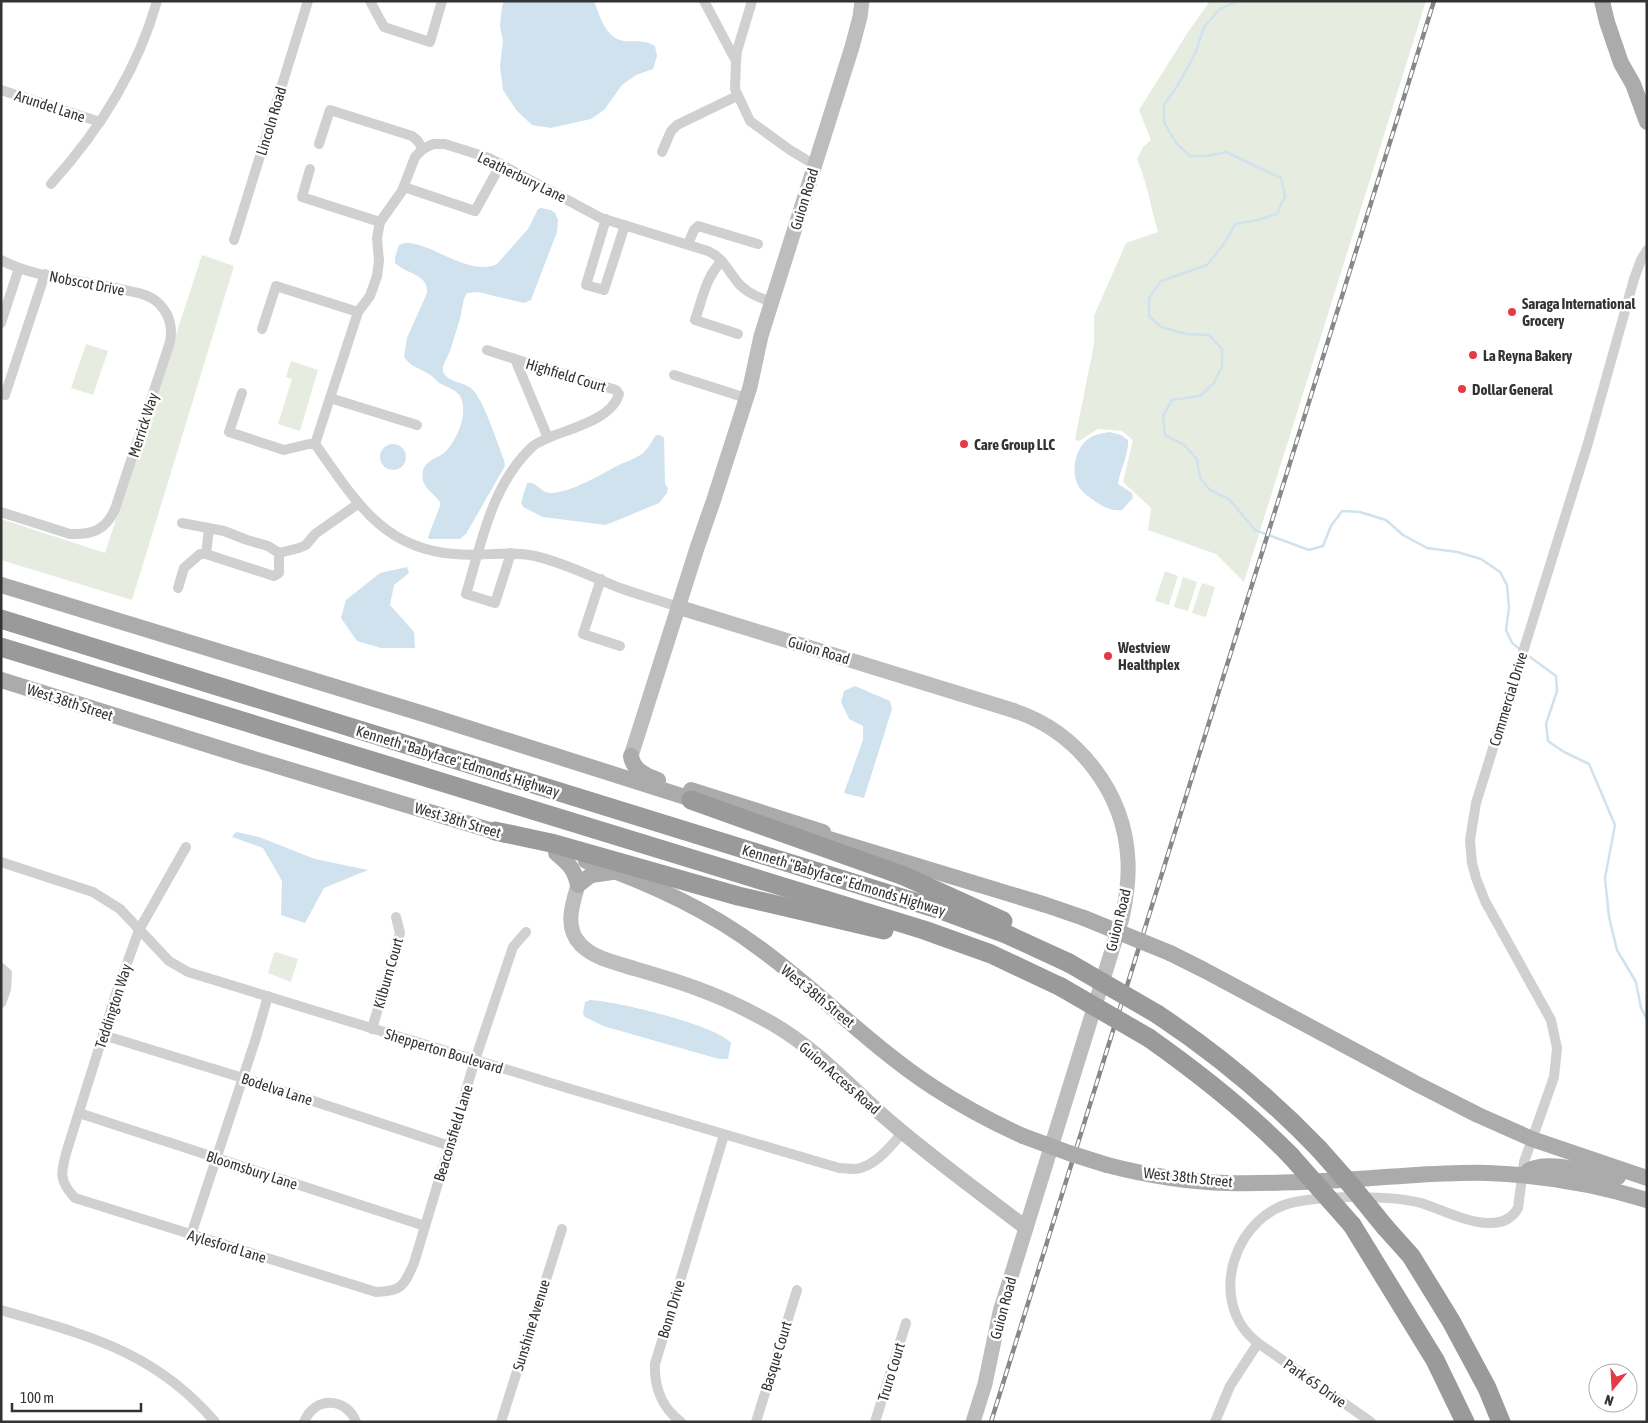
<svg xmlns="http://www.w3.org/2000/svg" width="1648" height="1423" font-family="'Asap Condensed',sans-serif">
  <rect width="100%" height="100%" fill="#fff"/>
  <g fill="#e6ecdf">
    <path d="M1210 1H1426L1244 582 1216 554 1148 530 1151 508 1123 482 1133 440 1122 431 1098 429 1079 441 1075 439 1094 344V316L1126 243 1158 232C1151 208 1147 183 1137 159L1143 147 1151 140 1139 110 1188 32Z"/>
    <path d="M202 255 234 266 132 600 1 560V519L105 553Z"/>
    <path d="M86 344 108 351 93 395 71 388Z"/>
    <path d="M291 361 318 370 300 431 278 424 292 379 286 377Z"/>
    <path d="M1165 571 1178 576 1169 605 1155 601Z"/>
    <path d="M1183 577 1197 582 1188 611 1174 607Z"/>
    <path d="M1202 583 1215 587 1206 617 1192 613Z"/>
    <path d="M276 952 298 959 291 982 268 973 274 953Z"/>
  </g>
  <g fill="#cfe2ee">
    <path d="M504 1H594C600 16 605 38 624 41 635 42 644 39 655 46L657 56 653 69 636 75 622 85 604 110 591 119 551 128 532 125 517 111 503 90 500 66 503 41 500 26 502 7Z"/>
    <path d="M541 208 551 210 555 213 558 220 557 232 531 300 524 303 478 292 467 293 464 299 460 319 450 351 443 366V372C449 383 463 381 472 389 484 400 497 443 504 460L505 466 466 534 460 539H429L428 537 440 506V502C435 495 425 488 423 481 422 476 422 470 425 466 429 460 439 457 444 453 457 441 469 413 460 396 456 390 447 387 441 384 436 381 433 376 429 374 419 368 411 367 404 357L407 338 427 293C429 274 406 274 395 263V257L399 245C421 233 467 279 497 264L528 229 538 209Z"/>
    <path d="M1110 432 1121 435 1128 440C1129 455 1120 469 1118 484L1132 493 1133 498 1122 510C1112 511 1105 508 1096 502 1089 497 1080 491 1077 483 1071 468 1076 446 1091 437 1097 434 1103 433 1110 432Z"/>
    <path d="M656 435H660L664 438 665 484 668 488 667 493 659 503 606 525 543 517 523 507 521 503 527 483C537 481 540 493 551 493 571 493 603 473 621 464 628 461 636 458 642 454 648 449 652 441 656 435Z"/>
    <circle cx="393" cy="457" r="13"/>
    <path d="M407 567 409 573 394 585 390 605 414 632 415 648H381L357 641 341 618 346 600 380 573Z"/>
    <path d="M855 686 890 701 892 709 864 798 844 793 863 740V726L849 719 841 702 844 691Z"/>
    <path d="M236 832 259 837 315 859 368 870 324 888 305 923 281 915 282 881 263 848 232 837Z"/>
    <path d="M590 1000C616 1001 716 1025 731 1043L728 1059H719L603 1026 585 1017 583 1014 585 1002Z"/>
  </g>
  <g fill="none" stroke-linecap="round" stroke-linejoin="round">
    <g stroke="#cfe2ee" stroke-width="2.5">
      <path d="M1237 1 1219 10 1204 27 1195 54 1178 85 1164 105V122L1176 143 1190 156H1207L1226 152 1281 178 1285 196 1277 214 1258 220 1235 224 1224 244 1207 265 1161 281 1149 298V316L1161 327 1186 334 1209 335 1222 349V366L1214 383 1200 396 1172 400 1163 416 1165 435 1184 445 1197 459 1200 478 1210 490 1229 499 1255 530 1309 550 1323 546 1331 526 1342 511 1360 512 1386 520 1403 535 1427 548 1457 552 1481 559 1500 572 1507 585 1509 608 1506 630 1512 643 1521 650"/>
      <path d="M1526 654 1556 676 1557 691 1546 724 1548 741 1564 752 1589 764 1615 825 1605 878 1609 917 1617 950 1636 982 1641 1008 1647 1019"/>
    </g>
    <g stroke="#d0d0d0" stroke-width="10">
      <path d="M370 1 384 27 430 42 442 1"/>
      <path d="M704 1 736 61 735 89 750 121 790 150 815 165"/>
      <path d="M736 61 737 51 752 1"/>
      <path d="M1 90 100 122"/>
      <path d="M319 144 330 110 412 136 417 140 423 149"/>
      <path d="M662 152 671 131 677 125 737 96"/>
      <path d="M310 169 302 197 380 222"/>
      <path d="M51 184C98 132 138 69 157 1"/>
      <path d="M404 187 475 211 501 164"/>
      <path d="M606 219 586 285 604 290 625 225"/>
      <path d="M234 240 308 1"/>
      <path d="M688 244 694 230 698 226 758 244"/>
      <path d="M1 260C36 279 85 280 124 290 134 292 148 294 156 301 169 312 173 326 170 342L115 509C106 530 92 535 70 534L1 512"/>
      <path d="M722 261C706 276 702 300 695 320L738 334"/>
      <path d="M1 323 19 268"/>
      <path d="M262 329 276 286 358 312"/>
      <path d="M487 350 515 359 548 438"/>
      <path d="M674 375 746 398"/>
      <path d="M242 393 229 432 284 450 309 444H315C354 498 381 549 455 554 482 557 508 550 535 556 565 563 592 577 620 588 639 595 659 600 678 607"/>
      <path d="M1 394 5 395 45 274"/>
      <path d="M330 398 417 425"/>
      <path d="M315 444 358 312 370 296 377 276 379 261 377 238 380 222 402 191 415 157 423 149 433 144H445L489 158 601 218 708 251C724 258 729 273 740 285 749 294 760 298 772 302"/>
      <path d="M182 523 224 531 247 540 268 546 279 553"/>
      <path d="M279 553 299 548 306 545 315 534 358 504"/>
      <path d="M511 553 495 603 466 594C482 542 491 485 533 446 538 442 545 440 550 437 572 428 612 419 619 394L616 390 515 359"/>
      <path d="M206 554 209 529"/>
      <path d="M601 579 583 634 620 646"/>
      <path d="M178 588 184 568 200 554H206L274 576 279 573V553"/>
      <path d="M186 847 139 930 116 994 67 1150C61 1172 58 1180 75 1198L376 1292C402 1291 404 1286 414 1263L475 1060 513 947 526 932"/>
      <path d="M1 862 93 892 120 909 169 961 188 972 564 1087 839 1168C844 1168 850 1169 855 1169 875 1167 891 1146 903 1132"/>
      <path d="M1 968 7 973 6 989 1 1003"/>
      <path d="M372 1029 400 933 396 917"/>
      <path d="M103 1035 243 1078 450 1146"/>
      <path d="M79 1113 425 1226"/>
      <path d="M191 1235 256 1038 268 996"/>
      <path d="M1 1310C86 1335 155 1351 215 1422"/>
      <path d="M304 1422C314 1396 347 1397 356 1422"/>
      <path d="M501 1422 562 1229"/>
      <path d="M681 1422C662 1408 654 1387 655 1364L724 1135"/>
      <path d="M756 1422 797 1290"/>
      <path d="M875 1422 906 1323"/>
      <path d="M1215 1422 1230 1386 1258 1343"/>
      <path d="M1371 1422 1258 1343C1204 1302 1235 1210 1300 1201 1332 1196 1390 1195 1421 1203 1440 1209 1470 1224 1490 1223 1502 1223 1512 1219 1518 1208L1524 1162 1554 1077 1557 1048 1551 1020 1485 901 1476 878 1472 863 1470 840 1476 803 1588 443 1634 279 1641 260 1647 250"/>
    </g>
    <g stroke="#bdbdbd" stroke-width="15">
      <path d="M678 607 1012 710C1078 731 1125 793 1128 861 1129 881 1126 900 1122 918L1000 1312 985 1384 973 1422"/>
      <path d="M631 756 697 548 714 499 750 387 761 336 852 47 860 17 862 1"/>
      <path d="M578 885C572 905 564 928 581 945 594 958 613 962 629 967 653 974 678 981 701 990 726 999 750 1011 773 1024 814 1048 845 1081 880 1113 926 1154 977 1190 1026 1228"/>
    </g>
    <g stroke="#ababab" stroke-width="16">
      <path d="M1602 1 1607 22 1621 63 1633 84 1647 122"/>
      <path d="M1 585 427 715 704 803"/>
      <path d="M1 680 244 756 506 835"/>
      <path d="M631 756C633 770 646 776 658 780"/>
      <path d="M691 790 823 832"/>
      <path d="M809 833 1046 905 1084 918"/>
      <path d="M556 853C569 864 574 868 578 885L591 875 612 872"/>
      <path d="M586 861C648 882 709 910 762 950 820 993 872 1047 933 1087 962 1106 992 1122 1023 1136"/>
      <path d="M1170 953 1204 970 1417 1084 1478 1115 1532 1139 1647 1178"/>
      <path d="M1107 1165C1146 1175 1187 1182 1227 1183 1280 1184 1332 1181 1385 1177 1419 1175 1453 1172 1487 1173 1542 1175 1595 1184 1647 1200"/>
      <path d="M1528 1171C1547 1159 1590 1173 1612 1177H1618"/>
    </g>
    <g stroke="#9a9a9a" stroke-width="19">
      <path d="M1 619 944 911 1006 934 1069 963"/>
      <path d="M1 647 924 930 991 954 1061 987"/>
      <path d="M691 800 904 876 1003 921"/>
      <path d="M495 831 551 843 738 896 884 930"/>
      <path d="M1157 1014C1216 1053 1270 1098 1319 1149"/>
      <path d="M1149 1038C1200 1074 1247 1111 1291 1156"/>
      <path d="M1352 1225 1435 1360 1465 1422"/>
      <path d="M1385 1227 1411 1256 1451 1321 1487 1388 1501 1422"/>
    </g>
    <g stroke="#888" stroke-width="4.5">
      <path id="rail" d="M991 1422 1434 1"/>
    </g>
    <use href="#rail" stroke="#fff" stroke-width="2.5" stroke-dasharray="8" stroke-linecap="butt"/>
    <g stroke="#ababab" stroke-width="16">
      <path d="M1084 918 1170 953"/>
      <path d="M1023 1136 1069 1153 1107 1165"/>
    </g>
    <g stroke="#9a9a9a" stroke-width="19">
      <path d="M1069 963 1157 1014"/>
      <path d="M1061 987 1149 1038"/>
      <path d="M1319 1149 1350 1184 1385 1227"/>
      <path d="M1291 1156 1352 1225"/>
    </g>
  </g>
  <g fill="#e63946" stroke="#fff" stroke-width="2">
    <circle cx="1512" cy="312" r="5"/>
    <circle cx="1473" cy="355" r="5"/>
    <circle cx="1462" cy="389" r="5"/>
    <circle cx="964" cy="444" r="5"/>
    <circle cx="1108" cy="656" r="5"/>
  </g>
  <g text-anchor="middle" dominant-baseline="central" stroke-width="5" stroke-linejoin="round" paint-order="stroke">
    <g font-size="15" fill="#333" stroke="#fff">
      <text transform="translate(50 106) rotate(18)">Arundel Lane</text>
      <text transform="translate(271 121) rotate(-73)">Lincoln Road</text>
      <text transform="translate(522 177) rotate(26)">Leatherbury Lane</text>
      <text transform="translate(804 199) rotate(-73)">Guion Road</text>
      <text transform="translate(87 283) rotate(11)">Nobscot Drive</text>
      <text transform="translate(566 375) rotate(17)">Highfield Court</text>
      <text transform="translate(143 425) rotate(-72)">Merrick Way</text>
      <text transform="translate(819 650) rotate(17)">Guion Road</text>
      <text transform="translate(1508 699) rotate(-73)">Commercial Drive</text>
      <text transform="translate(70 702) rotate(18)">West 38th Street</text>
      <text transform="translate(458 761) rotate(17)">Kenneth "Babyface" Edmonds Highway</text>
      <text transform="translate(458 820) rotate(17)">West 38th Street</text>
      <text transform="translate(844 880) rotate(17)">Kenneth "Babyface" Edmonds Highway</text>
      <text transform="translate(1118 920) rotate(-76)">Guion Road</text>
      <text transform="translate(388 973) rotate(-74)">Kilburn Court</text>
      <text transform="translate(818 996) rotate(39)">West 38th Street</text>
      <text transform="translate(113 1006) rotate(-72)">Teddington Way</text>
      <text transform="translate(444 1051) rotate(17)">Shepperton Boulevard</text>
      <text transform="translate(840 1078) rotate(41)">Guion Access Road</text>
      <text transform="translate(277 1089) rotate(18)">Bodelva Lane</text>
      <text transform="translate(453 1133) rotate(-73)">Beaconsfield Lane</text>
      <text transform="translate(252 1170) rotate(18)">Bloomsbury Lane</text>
      <text transform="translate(1188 1177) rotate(6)">West 38th Street</text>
      <text transform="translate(227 1246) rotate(17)">Aylesford Lane</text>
      <text transform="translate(1003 1308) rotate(-75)">Guion Road</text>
      <text transform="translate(671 1309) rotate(-73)">Bonn Drive</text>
      <text transform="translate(531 1325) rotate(-73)">Sunshine Avenue</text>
      <text transform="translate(776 1356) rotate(-73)">Basque Court</text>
      <text transform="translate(891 1372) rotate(-73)">Truro Court</text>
      <text transform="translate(1315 1383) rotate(35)">Park 65 Drive</text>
    </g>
    <g font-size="15" font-weight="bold" fill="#333" stroke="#fff" text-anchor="start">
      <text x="1522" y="303">Saraga International<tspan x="1522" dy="17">Grocery</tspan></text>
      <text x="1483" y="355">La Reyna Bakery</text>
      <text x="1472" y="389">Dollar General</text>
      <text x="974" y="444">Care Group LLC</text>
      <text x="1118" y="647">Westview<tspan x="1118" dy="17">Healthplex</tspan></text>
    </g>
  </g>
  <rect width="1648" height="1423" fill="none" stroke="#333333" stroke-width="5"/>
  <g transform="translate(1613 1388) rotate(198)"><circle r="24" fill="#ffffff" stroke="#adadad"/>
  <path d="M0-4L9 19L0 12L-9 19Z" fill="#e63946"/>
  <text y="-8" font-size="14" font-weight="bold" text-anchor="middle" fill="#333333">N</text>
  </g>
  <path d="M12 1403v8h129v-8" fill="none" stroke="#333333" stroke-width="2.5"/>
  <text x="20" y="1403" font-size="15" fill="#333333" stroke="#ffffff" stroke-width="4" paint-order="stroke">100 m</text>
</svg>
